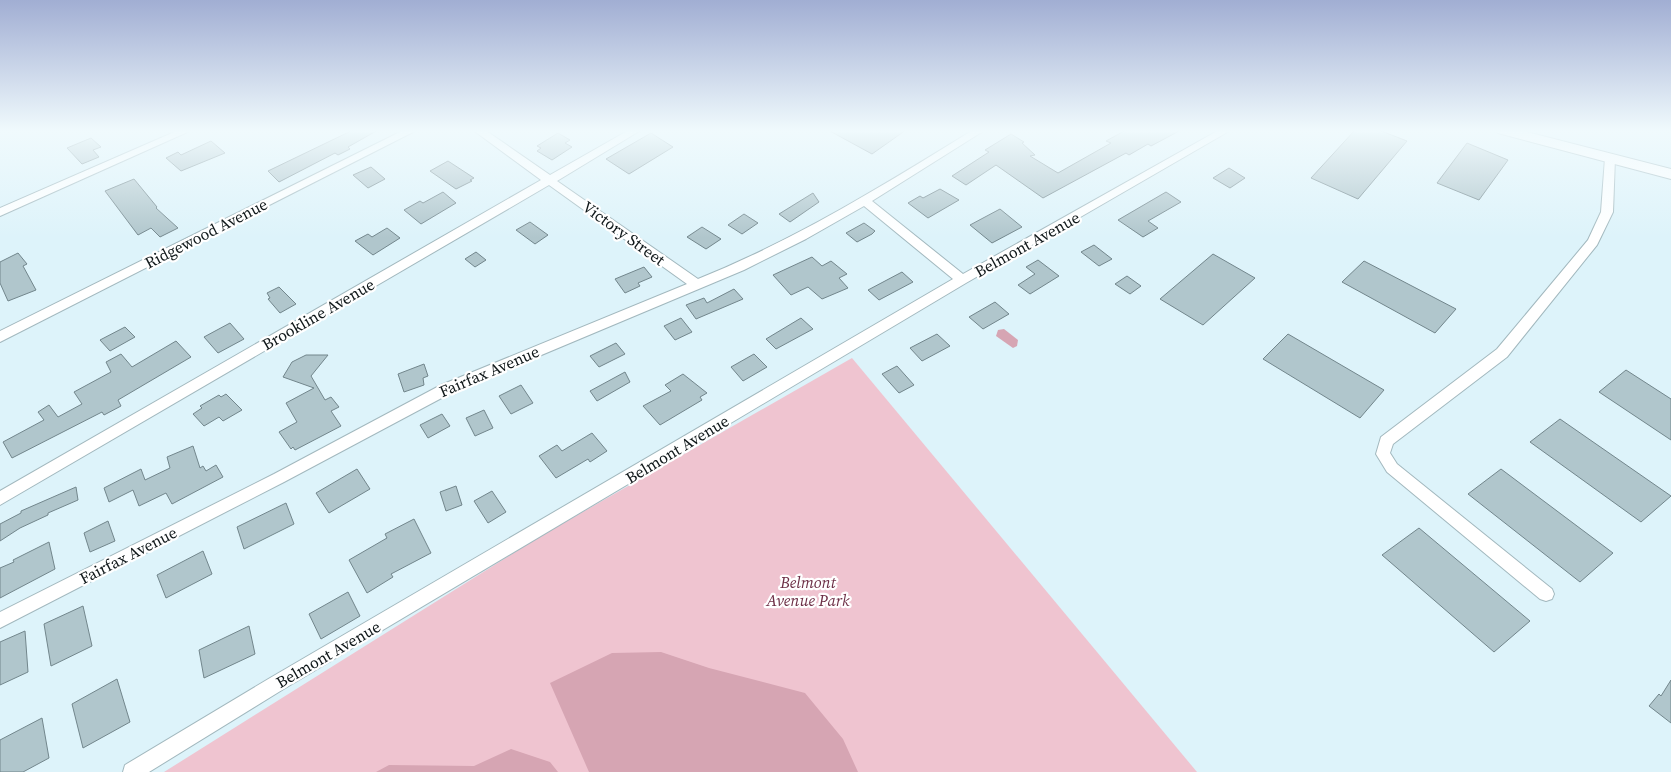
<svg xmlns="http://www.w3.org/2000/svg" width="1671" height="772" font-family="'Source Serif 4',serif">
  <rect width="100%" height="100%" fill="#ddf3fa"/>
  <path fill="#efc4d0" d="M852 358 1197 772H164L539 537Z"/>
  <g fill="#d6a5b3">
    <path d="M1004 329 1018 340 1017 346 1013 348 996 336 998 330Z"/>
    <path d="M661 652 709 668 805 693 843 739 858 772H589L550 683 612 653Z"/>
    <path d="M511 749 550 762 558 772H376L389 765 474 766Z"/>
  </g>
  <g fill="#b0c6cc" stroke="#72868c">
    <path d="M353 130H378L348 147 350 149 338 155 335 153 279 182 268 171Z"/>
    <path d="M828 130H906L872 154Z"/>
    <path d="M1126 130H1181L1151 146 1148 144 1129 155 1126 153 1043 198 996 165 966 185 952 176 989 152 985 150 1011 134 1024 142 1022 143 1035 155 1030 156 1058 173 1111 143 1106 141Z"/>
    <path d="M1355 130H1379L1407 141 1358 199 1311 178Z"/>
    <path d="M558 133 570 140 565 143 572 147 552 160 537 151 541 148 537 146Z"/>
    <path d="M651 133 673 147 629 174 606 159Z"/>
    <path d="M91 138 101 147 93 150 99 157 82 164 67 148Z"/>
    <path d="M211 141 225 153 181 171 166 158 178 152 181 155Z"/>
    <path d="M1467 143 1508 160 1479 200 1437 183Z"/>
    <path d="M448 161 474 178 470 180 472 181 456 189 430 171Z"/>
    <path d="M371 167 385 179 368 188 353 175Z"/>
    <path d="M1229 168 1245 178 1230 188 1213 178Z"/>
    <path d="M134 179 157 207 156 208 178 228 160 237 151 228 138 235 105 191Z"/>
    <path d="M940 189 959 200 928 218 908 203 920 196 923 198Z"/>
    <path d="M443 192 456 203 421 224 404 210 420 201 423 203Z"/>
    <path d="M1166 192 1181 202 1148 221 1158 228 1143 237 1118 220Z"/>
    <path d="M813 193 819 202 790 222 779 214Z"/>
    <path d="M1000 209 1022 227 992 243 970 225Z"/>
    <path d="M744 214 758 223 742 234 728 225Z"/>
    <path d="M530 222 548 235 535 244 516 230Z"/>
    <path d="M864 223 875 231 872 234 857 242 846 233Z"/>
    <path d="M702 227 721 239 706 249 687 237Z"/>
    <path d="M387 228 400 238 373 255 355 241 368 234 372 237Z"/>
    <path d="M1094 245 1112 259 1099 266 1081 252Z"/>
    <path d="M476 252 486 260 475 267 465 259Z"/>
    <path d="M18 253 27 264 23 266 36 290 8 301 0 283V262Z"/>
    <path d="M1213 254 1255 278 1203 325 1160 299Z"/>
    <path d="M812 257 822 266 831 261 847 274 839 278 848 288 822 299 808 287 791 295 773 275Z"/>
    <path d="M1038 260 1059 276 1030 294 1018 285 1035 274 1026 267Z"/>
    <path d="M1364 261 1456 309 1435 333 1342 282Z"/>
    <path d="M644 267 652 277 638 283 640 286 625 293 615 279Z"/>
    <path d="M902 272 913 282 879 300 868 290Z"/>
    <path d="M1127 276 1141 286 1130 294 1115 284Z"/>
    <path d="M279 287 296 304 280 313 268 299 270 298 267 293Z"/>
    <path d="M734 289 743 299 696 319 686 305 704 298 707 303Z"/>
    <path d="M995 302 1009 314 983 329 969 317Z"/>
    <path d="M681 318 692 332 675 340 664 326Z"/>
    <path d="M801 318 813 329 776 349 766 339Z"/>
    <path d="M230 323 244 339 218 353 204 337Z"/>
    <path d="M125 327 135 337 110 351 100 340Z"/>
    <path d="M937 334 950 346 922 361 910 348Z"/>
    <path d="M1288 334 1384 390 1360 418 1263 359Z"/>
    <path d="M176 341 191 357 118 400 121 406 104 415 102 412 12 458 3 442 44 420 38 412 49 405 58 417 82 404 74 392 111 372 106 362 121 354 132 367Z"/>
    <path d="M616 343 625 354 599 367 590 356Z"/>
    <path d="M754 354 767 367 743 381 731 367Z"/>
    <path d="M306 355H328L311 376 325 400 331 397 339 407 331 411 341 426 295 450 293 447 291 449 279 432 297 422 286 403 314 388 283 377 292 362Z"/>
    <path d="M424 364 428 376 423 378 424 385 404 392 398 374Z"/>
    <path d="M897 366 914 385 899 393 882 374Z"/>
    <path d="M1626 370 1671 399V440L1599 392Z"/>
    <path d="M625 372 630 382 597 401 590 391Z"/>
    <path d="M683 374 707 393 700 397 702 400 660 425 643 406 671 391 665 385Z"/>
    <path d="M521 385 533 403 511 414 499 396Z"/>
    <path d="M226 394 242 410 223 421 219 417 204 426 193 414 202 408 200 406 219 395 221 397Z"/>
    <path d="M484 410 493 428 475 436 466 418Z"/>
    <path d="M442 414 450 426 428 438 420 425Z"/>
    <path d="M1560 419 1671 496 1641 522 1530 442Z"/>
    <path d="M592 433 607 451 590 462 588 459 556 478 539 456 557 445 562 451Z"/>
    <path d="M193 446 200 468 203 466 206 471 216 465 223 477 172 504 166 493 139 506 133 490 109 502 104 488 141 469 145 480 170 468 167 457Z"/>
    <path d="M357 469 370 489 329 513 316 493Z"/>
    <path d="M1501 469 1613 553 1580 582 1468 494Z"/>
    <path d="M456 486 462 505 446 511 440 492Z"/>
    <path d="M76 487 78 500 48 513V515L20 528 0 541V524L21 513V511Z"/>
    <path d="M492 491 506 512 488 523 474 501Z"/>
    <path d="M286 503 294 524 244 549 237 527Z"/>
    <path d="M414 519 431 553 391 574 393 577 367 593 349 560 387 538 385 534Z"/>
    <path d="M108 521 115 541 90 552 84 533Z"/>
    <path d="M1419 528 1530 621 1494 652 1382 555Z"/>
    <path d="M49 542 55 569 0 598V568L14 562 13 560Z"/>
    <path d="M203 551 212 574 166 598 157 575Z"/>
    <path d="M348 592 360 616 321 639 309 614Z"/>
    <path d="M83 606 92 646 51 666 44 624Z"/>
    <path d="M249 626 255 654 204 678 199 650Z"/>
    <path d="M25 631 28 672 0 685V642Z"/>
    <path d="M117 679 130 722 83 748 72 704Z"/>
    <path d="M1671 680V723L1649 706 1659 694 1661 696Z"/>
    <path d="M42 718 49 758 23 772H0V740Z"/>
  </g>
  <g fill="none" stroke-linecap="round" stroke-linejoin="round">
    <g stroke="#a2b8be" stroke-width="2">
      <g id="street">
        <path d="M179 130H192L0 216V208Z"/>
        <path d="M404 130H417L0 342V331Z"/>
        <path d="M473 130H485L550 175 629 130H641L557 181 698 279C795 240 884 185 973 130H985L872 201 963 274 1219 130H1231L966 283 282 690 149 772H123L125 765 270 678 953 279 864 206 806 239 744 270 451 393 284 482 0 628V612L274 474 441 385 687 284 549 185 0 505V491L541 180Z"/>
        <path d="M1610 155 1615 158 1613 212 1597 245 1507 357 1393 444 1390 453 1397 464 1552 589 1554 594 1552 599 1546 601 1540 599 1387 472 1376 454 1381 437 1497 349 1588 240 1601 212 1605 158Z"/>
      </g>
    </g>
    <g stroke="#a2b8be" stroke-width="2">
      <path id="secondary" d="M1496 130H1519L1671 169V179L1498 133Z"/>
    </g>
    <use href="#street" fill="#fff" fill-rule="evenodd"/>
    <use href="#secondary" fill="#fff" fill-rule="evenodd"/>
  </g>
  <linearGradient id="sky" x2="0" y2="1"><stop stop-color="#a1aed3"/><stop offset="0.55" stop-color="#f0fafd"/><stop offset="1" stop-color="#f0fafd" stop-opacity="0"/></linearGradient>
  <rect width="1671" height="238" fill="url(#sky)"/>
  <g text-anchor="middle" dominant-baseline="central" stroke-width="4.5" stroke-linejoin="round" paint-order="stroke">
    <g font-size="16" fill="#0f1719" stroke="#fff">
      <text transform="translate(206 233) rotate(-27)">Ridgewood Avenue</text>
      <text transform="translate(624 233) rotate(36)">Victory Street</text>
      <text transform="translate(1027 244) rotate(-29)">Belmont Avenue</text>
      <text transform="translate(318 314) rotate(-30)">Brookline Avenue</text>
      <text transform="translate(489 371) rotate(-23)">Fairfax Avenue</text>
      <text transform="translate(677 449) rotate(-31)">Belmont Avenue</text>
      <text transform="translate(128 555) rotate(-27)">Fairfax Avenue</text>
      <text transform="translate(328 654) rotate(-30)">Belmont Avenue</text>
    </g>
    <g font-size="16" font-style="italic" fill="#6c2e45" stroke="#fff">
      <text x="808" y="582">Belmont<tspan x="808" dy="18">Avenue Park</tspan></text>
    </g>
  </g>
</svg>
